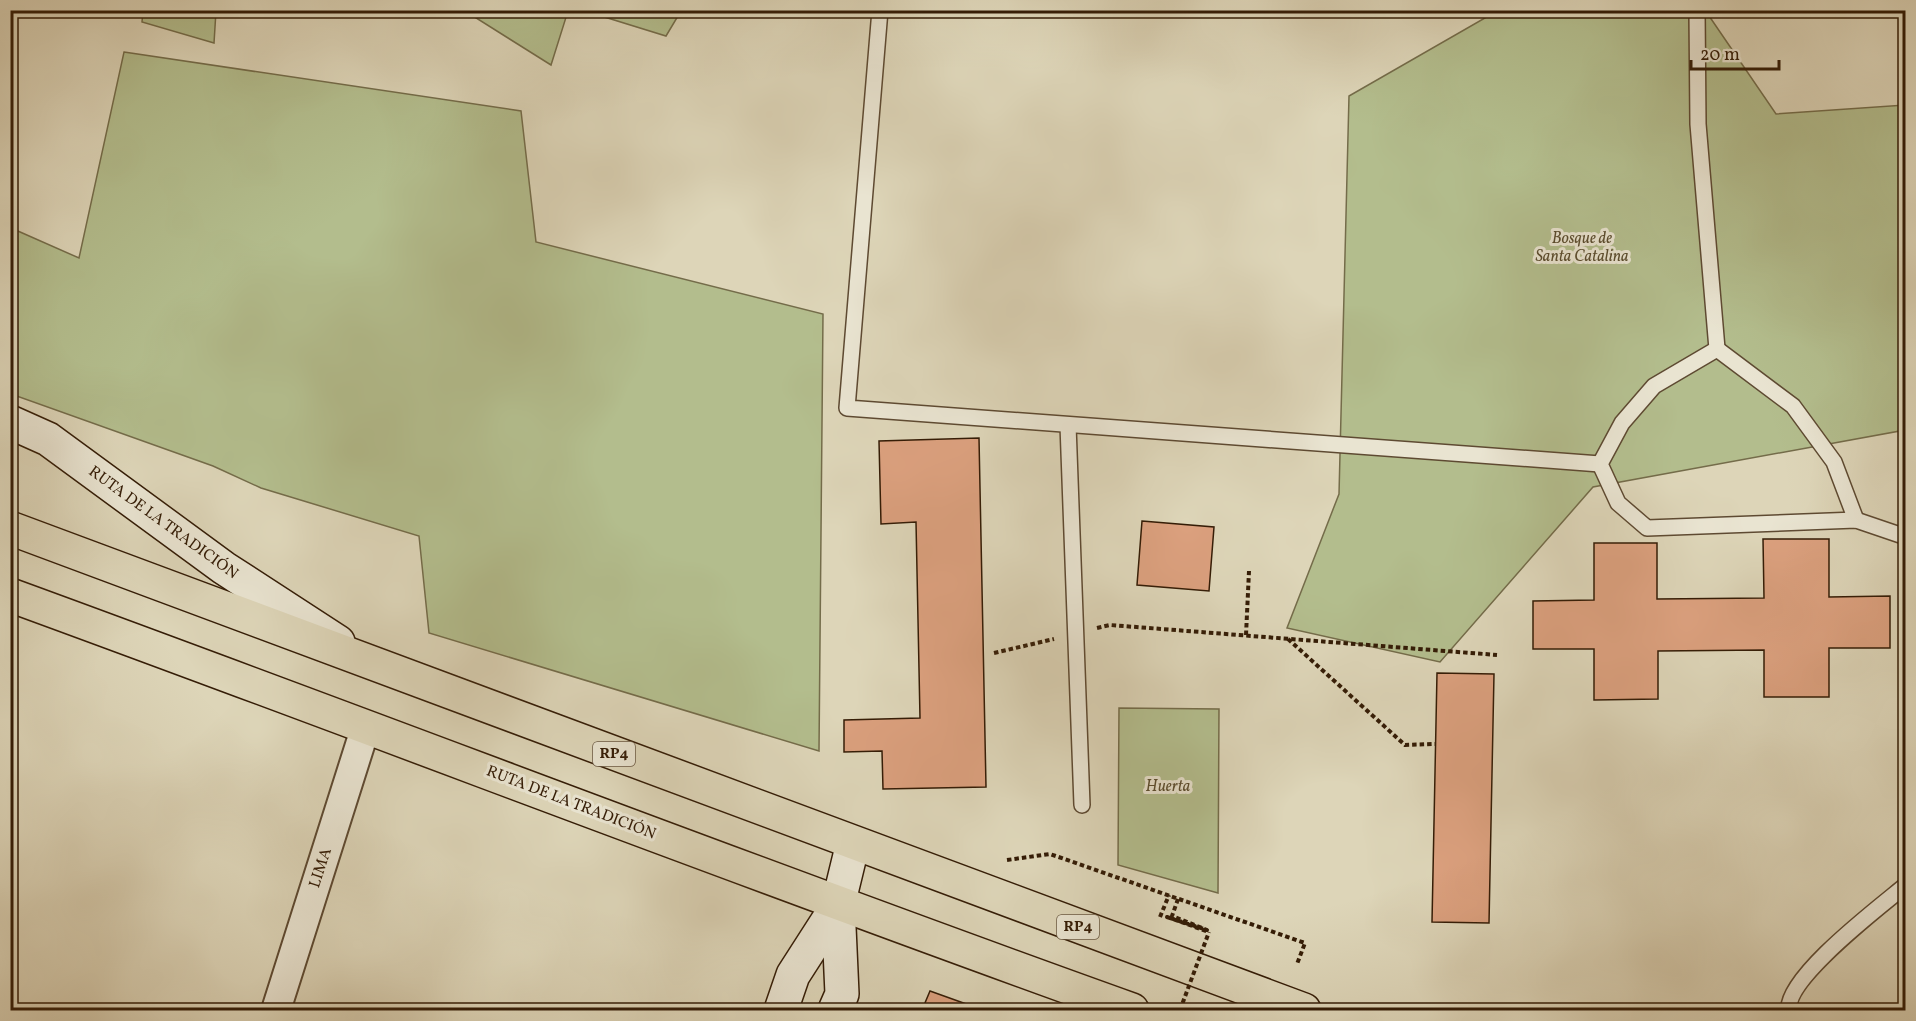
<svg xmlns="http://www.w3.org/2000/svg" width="1916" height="1021" font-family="Vollkorn,serif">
  <rect width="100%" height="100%" fill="#ddd5b8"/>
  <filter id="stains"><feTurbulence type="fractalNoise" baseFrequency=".00333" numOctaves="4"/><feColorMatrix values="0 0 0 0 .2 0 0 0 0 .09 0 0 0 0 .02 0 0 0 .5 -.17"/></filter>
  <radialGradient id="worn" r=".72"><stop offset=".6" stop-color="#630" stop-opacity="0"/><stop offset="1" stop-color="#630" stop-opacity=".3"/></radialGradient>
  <g fill="#b3bd8d" stroke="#746c4a" stroke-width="1.5">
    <path d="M1705 10 1776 114 1905 105V430L1593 487 1440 662 1287 628 1339 494 1349 96 1497 11Z"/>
    <path d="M143 11H216L214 43 142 22Z"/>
    <path d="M465 11 568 10V11L551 65Z"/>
    <path d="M585 11H681L666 36Z"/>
    <path d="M124 52 521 111 536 242 823 314 819 751 429 633 419 536 261 488 213 466 11 394V228L79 258Z"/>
    <path d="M1119 708 1219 709 1218 893 1118 865Z"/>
  </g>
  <g fill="#dba07e" stroke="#341c06" stroke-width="1.5">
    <path d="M979 438 986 787 883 789 882 751 844 752V720L920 718 916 522 881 524 879 441Z"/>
    <path d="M1142 521 1214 527 1209 591 1137 585Z"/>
    <path d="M1763 539H1829V597L1890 596V648H1829V697H1764V650L1658 651V699L1594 700V649H1533V601L1594 600V543H1657V599L1764 598Z"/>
    <path d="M1437 673 1494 674 1489 923 1432 922Z"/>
    <path d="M930 991 983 1010H922Z"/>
  </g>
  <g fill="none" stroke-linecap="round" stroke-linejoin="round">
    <g stroke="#5e4a32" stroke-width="18">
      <g id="service">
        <path d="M880 10 847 408 1600 464"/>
        <path d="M1697 10 1698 124 1717 349 1654 386 1622 423 1600 464 1618 503 1647 528 1856 520 1906 537"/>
        <path d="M1717 349 1793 406 1834 462 1856 520"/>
        <path d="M1068 425 1082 805"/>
        <path d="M1789 1010C1785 978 1881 906 1906 885"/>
      </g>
    </g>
    <g stroke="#5e4a32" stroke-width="32">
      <path id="minor" d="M276 1010 366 726"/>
    </g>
    <g stroke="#341c06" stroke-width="36">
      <g id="secondary">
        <path d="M10 422 48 439 224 568 338 642"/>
        <path d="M781 1010 793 975 838 905"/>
        <path d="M835 1010 842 994 838 905 853 843"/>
      </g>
    </g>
    <g stroke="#341c06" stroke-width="36">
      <g id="primary">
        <path d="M10 528 1304 1010"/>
        <path d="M10 595C385 732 757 876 1132 1010"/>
      </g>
    </g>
    <g stroke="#341c06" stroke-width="4" stroke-dasharray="4.5 3" stroke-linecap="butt">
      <path d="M1097 628 1110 625 1497 655"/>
      <path d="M1246 635 1249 571"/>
      <path d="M1288 639 1405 745 1435 744"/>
      <path d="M994 653 1054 639"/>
      <path d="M1007 860 1050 854 1305 943 1297 964"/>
      <path d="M1178 899 1172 916 1207 930 1167 917 1209 932"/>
      <path d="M1160 917 1169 895"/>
    </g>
    <use href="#service" stroke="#e9e4d1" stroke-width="15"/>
    <use href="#minor" stroke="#e9e4d1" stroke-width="28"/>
    <use href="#secondary" stroke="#e9e4d1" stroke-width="33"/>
    <use href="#primary" stroke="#ddd5b8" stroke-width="33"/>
    <path stroke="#341c06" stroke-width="4" stroke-dasharray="4.5 3" stroke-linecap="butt" d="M1180 1010 1209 932"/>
  </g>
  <g text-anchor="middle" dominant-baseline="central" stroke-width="6" stroke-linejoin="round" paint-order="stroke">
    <g fill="#e9e4d1" stroke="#6a5843" stroke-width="1.5">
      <rect x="593" y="742" width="42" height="24" rx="4.5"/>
      <rect x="1057" y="915" width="42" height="24" rx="4.5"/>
    </g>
    <g font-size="15" font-weight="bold" fill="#341c06">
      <text x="614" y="754">RP4</text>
      <text x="1078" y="927">RP4</text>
    </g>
    <g font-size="16" font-style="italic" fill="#5a4c2e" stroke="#e9e4d1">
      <text x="1582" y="239">Bosque de<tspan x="1582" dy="18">Santa Catalina</tspan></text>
      <text x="1168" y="787">Huerta</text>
    </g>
    <g font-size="16" fill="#341c06" stroke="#e9e4d1">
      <text transform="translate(163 523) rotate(36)">RUTA DE LA TRADICIÓN</text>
      <text transform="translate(571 803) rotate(21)">RUTA DE LA TRADICIÓN</text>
      <text transform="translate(321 868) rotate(-72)">LIMA</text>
    </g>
  </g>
  <rect width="1916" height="1021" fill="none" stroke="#ddd5b8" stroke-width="36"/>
  <rect x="12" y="12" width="1892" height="997" fill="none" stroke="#341c06" stroke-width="3"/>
  <rect x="18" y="18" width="1880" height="985" fill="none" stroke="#341c06" stroke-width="1.5"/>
  <path d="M1691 60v9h88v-9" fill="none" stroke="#341c06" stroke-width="3"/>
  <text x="1700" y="60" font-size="18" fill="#341c06" stroke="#e9e4d1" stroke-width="4.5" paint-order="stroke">20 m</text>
  <rect width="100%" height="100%" filter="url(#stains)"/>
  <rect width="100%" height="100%" fill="url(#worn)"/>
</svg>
